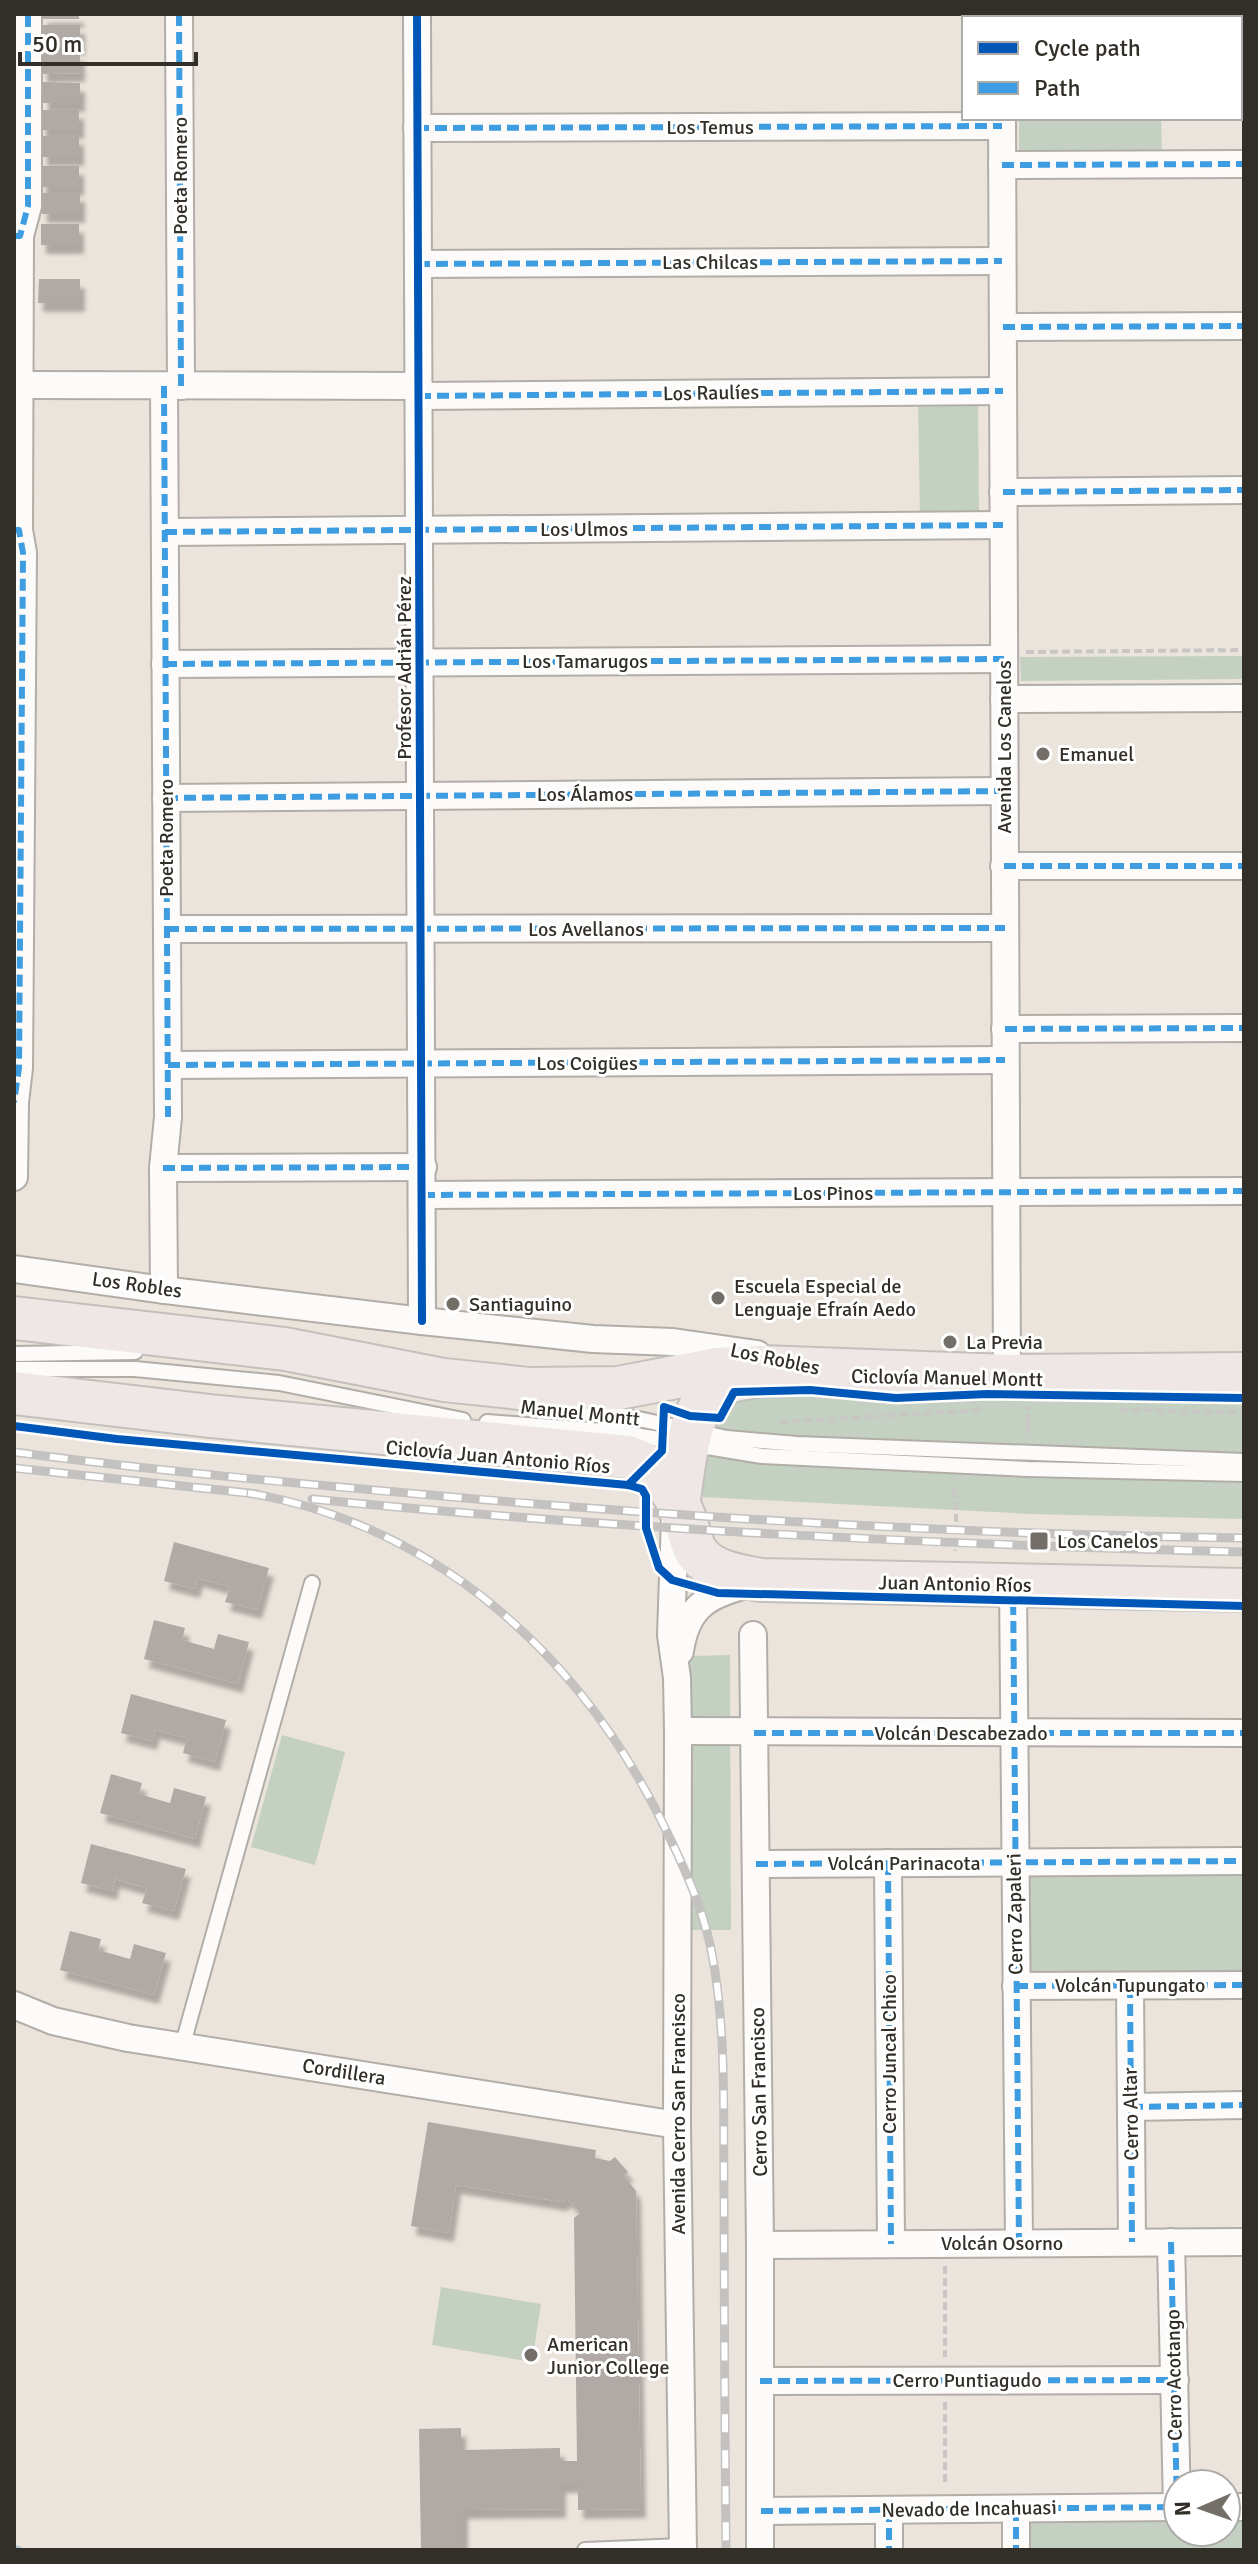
<svg xmlns="http://www.w3.org/2000/svg" width="1258" height="2564" font-family="Signika,sans-serif">
  <defs>
    <filter id="shadow"><feDropShadow dx="5" dy="9" stdDeviation="2" flood-color="#0004"/></filter>
  </defs>
  <rect width="100%" height="100%" fill="#ebe4dc"/>
  <g fill="#c4d0c2">
    <path d="M1019 118H1161L1162 154 1019 152Z"/>
    <path d="M978 399 979 517H920L918 400Z"/>
    <path d="M1244 656V679L1021 681 1020 657Z"/>
    <path d="M743 1380 1244 1385V1519L1031 1514 703 1497V1468L720 1392Z"/>
    <path d="M730 1655 731 1930H688L687 1727 690 1656Z"/>
    <path d="M282 1735 345 1752 315 1865 251 1847Z"/>
    <path d="M1244 1870V1976L1033 1980 1023 1972V1882L1033 1872Z"/>
    <path d="M441 2287 541 2304 532 2362 432 2345Z"/>
    <path d="M1226 2516H1244V2550H1027V2528L1035 2520 1178 2517V2532H1226Z"/>
  </g>
  <g fill="none" stroke-linecap="round" stroke-linejoin="round">
    <path stroke="#adc7d4" stroke-width="7" d="M14 2548 19 2550"/>
  </g>
  <g fill="#b0a9a5" filter="url(#shadow)">
    <rect x="42" y="14" width="37" height="5"/>
    <rect x="42" y="25" width="38" height="21"/>
    <path d="M42 53H80V73L42 74Z"/>
    <path d="M43 82 80 83V103H43Z"/>
    <rect x="41" y="110" width="38" height="20"/>
    <rect x="42" y="136" width="37" height="21"/>
    <rect x="41" y="166" width="38" height="21"/>
    <rect x="42" y="193" width="38" height="21"/>
    <rect x="41" y="224" width="38" height="21"/>
    <path d="M39 279H80V303H38Z"/>
    <path d="M174 1542 269 1568 257 1610 225 1602 230 1587 198 1578 195 1589 164 1581Z"/>
    <path d="M154 1620 185 1628 182 1640 214 1649 218 1634 249 1642 238 1684 144 1659Z"/>
    <path d="M131 1694 226 1720 215 1762 183 1753 187 1738 155 1730 152 1741 121 1733Z"/>
    <path d="M111 1774 142 1783 139 1794 170 1803 174 1788 206 1797 195 1839 100 1813Z"/>
    <path d="M91 1844 186 1869 174 1911 142 1903 147 1888 115 1879 112 1891 81 1883Z"/>
    <path d="M70 1931 101 1939 98 1950 130 1959 134 1944 166 1953 154 1995 60 1970Z"/>
    <path d="M428 2122 596 2150 595 2158 610 2161 615 2157 628 2172 624 2176 636 2191 641 2509 578 2510V2484H561V2509L463 2510V2550H421L419 2429 461 2428V2450L560 2448V2461H577L574 2218 580 2213 567 2198 562 2202 456 2185 449 2233 411 2226Z"/>
  </g>
  <g fill="none" stroke-linecap="round" stroke-linejoin="round">
    <g stroke="#b2ada7" stroke-width="18">
      <g id="service">
        <path d="M14 1354 135 1352"/>
        <path d="M14 1369H135L279 1383 463 1420"/>
        <path d="M536 1408 620 1415 727 1438 797 1444 1244 1461"/>
        <path d="M487 1422 616 1432 762 1456 1028 1469 1244 1474"/>
        <path d="M182 2047 312 1583"/>
        <path d="M585 2550 683 2546"/>
      </g>
    </g>
    <g stroke="#b2ada7" stroke-width="30">
      <g id="minor">
        <path d="M179 14 181 386"/>
        <path d="M417 14 422 1321"/>
        <path d="M1002 14V18"/>
        <path d="M1002 118 1007 1376"/>
        <path d="M417 128 1002 126"/>
        <path d="M1002 165 1244 164"/>
        <path d="M418 264 1002 261"/>
        <path d="M1003 327 1244 326"/>
        <path d="M14 385 419 386"/>
        <path d="M419 396 1003 391"/>
        <path d="M1003 492 1244 490"/>
        <path d="M165 532 1003 525"/>
        <path d="M165 664 1004 659"/>
        <path d="M1004 699 1244 698"/>
        <path d="M166 798 1004 791"/>
        <path d="M1004 866H1244"/>
        <path d="M167 929 1005 928"/>
        <path d="M1005 1029 1244 1028"/>
        <path d="M168 1065 1005 1060"/>
        <path d="M163 1168 423 1167"/>
        <path d="M14 1177 15 1102 19 1068 23 553 19 530 20 236 28 206V14"/>
        <path d="M423 1195 1244 1191"/>
        <path d="M14 1269 164 1290 422 1321 593 1339 673 1342 757 1354"/>
        <path d="M164 1290 163 1168 168 1117 164 386"/>
        <path d="M675 1518 671 1635 677 1678 678 1731 677 2125 683 2550"/>
        <path d="M1013 1585 1019 2243"/>
        <path d="M753 1635 760 2245V2550"/>
        <path d="M680 1651C687 1603 710 1595 752 1583"/>
        <path d="M678 1731 1244 1733"/>
        <path d="M888 1863 891 2244"/>
        <path d="M756 1864 1244 1861"/>
        <path d="M1016 1986 1244 1985"/>
        <path d="M1130 1986 1132 2242"/>
        <path d="M14 2005 53 2021 128 2038 677 2125"/>
        <path d="M1131 2107 1244 2105"/>
        <path d="M1171 2242 1177 2507"/>
        <path d="M760 2245 1244 2242"/>
        <path d="M760 2381 1175 2380"/>
        <path d="M1226 2507H1244"/>
        <path d="M1016 2509V2550"/>
        <path d="M889 2510V2550"/>
        <path d="M761 2511 1178 2507"/>
      </g>
    </g>
    <g stroke="#c3c0bb" stroke-width="46">
      <g id="primary">
        <path d="M14 1318 285 1349 444 1380 529 1389 618 1388 718 1369 762 1367 1007 1376 1244 1374"/>
        <path d="M14 1393 210 1416 628 1457C658 1466 675 1491 685 1519 689 1530 691 1545 698 1554 713 1573 740 1576 761 1580L1244 1590"/>
        <path d="M678 1506C683 1474 687 1415 711 1392 721 1381 738 1379 752 1377"/>
      </g>
    </g>
    <g stroke="#c9c7c5" stroke-width="4" stroke-dasharray="8 4" stroke-linecap="butt">
      <path d="M1026 652 1244 650"/>
      <path d="M1120 1410 1244 1412"/>
      <path d="M780 1422 983 1410"/>
      <path d="M1028 1434V1406"/>
      <path d="M954 1490 957 1531 955 1551"/>
      <path d="M945 2266V2357"/>
      <path d="M945 2402V2485"/>
    </g>
    <use href="#service" stroke="#fcfbfa" stroke-width="14"/>
    <use href="#minor" stroke="#fcfbfa" stroke-width="26"/>
    <use href="#primary" stroke="#eee7e6" stroke-width="42"/>
    <g stroke="#c4c2c0" stroke-width="9">
      <g id="rail">
        <path d="M14 1452C164 1472 314 1485 464 1498 724 1520 983 1535 1244 1538"/>
        <path d="M14 1468 257 1494"/>
        <path d="M248 1493C438 1525 583 1658 665 1828 684 1867 702 1906 711 1949 727 2029 723 2112 724 2194 724 2313 725 2431 726 2550"/>
        <path d="M312 1499C624 1530 931 1544 1244 1552"/>
      </g>
    </g>
    <use href="#rail" stroke="#fff" stroke-width="6" stroke-dasharray="18" stroke-linecap="butt"/>
    <g stroke="#3e9de0" stroke-width="6" stroke-dasharray="12 6" stroke-linecap="butt">
      <path d="M179 14 181 386"/>
      <path d="M417 128 1002 126"/>
      <path d="M1002 165 1244 164"/>
      <path d="M14 236H20L28 206V14"/>
      <path d="M418 264 1002 261"/>
      <path d="M1003 327 1244 326"/>
      <path d="M164 386 168 1117"/>
      <path d="M419 396 1003 391"/>
      <path d="M1003 492 1244 490"/>
      <path d="M14 530H19L23 553 19 1068 14 1102"/>
      <path d="M165 532 1003 525"/>
      <path d="M165 664 1004 659"/>
      <path d="M166 798 1004 791"/>
      <path d="M1004 866H1244"/>
      <path d="M167 929 1005 928"/>
      <path d="M1005 1029 1244 1028"/>
      <path d="M168 1065 1005 1060"/>
      <path d="M163 1168 423 1167"/>
      <path d="M423 1195 1244 1191"/>
      <path d="M1013 1585 1019 2243"/>
      <path d="M754 1733H1244"/>
      <path d="M888 1863 891 2244"/>
      <path d="M756 1864 1244 1861"/>
      <path d="M1016 1986 1244 1985"/>
      <path d="M1130 1986 1132 2242"/>
      <path d="M1131 2107 1244 2105"/>
      <path d="M1171 2242 1177 2507"/>
      <path d="M760 2381 1175 2380"/>
      <path d="M1226 2507H1244"/>
      <path d="M1016 2509V2550"/>
      <path d="M889 2510V2550"/>
      <path d="M761 2511 1178 2507"/>
    </g>
    <g stroke="#fff" stroke-width="13">
      <g id="cycleway">
        <path d="M417 14 422 1321"/>
        <path d="M14 1426 117 1439 628 1485 642 1489 646 1496V1528L659 1568 672 1580 718 1593 1244 1606"/>
        <path d="M628 1485 662 1451 664 1407 690 1416 720 1418 734 1392 810 1390 896 1398 987 1394 1244 1398"/>
      </g>
    </g>
    <use href="#cycleway" stroke="#0057b8" stroke-width="8"/>
  </g>
  <g fill="#736e67" stroke="#fff" stroke-width="3">
    <circle cx="1043" cy="754" r="8"/>
    <circle cx="718" cy="1298" r="8"/>
    <circle cx="453" cy="1304" r="8"/>
    <circle cx="950" cy="1342" r="8"/>
    <rect x="1029" y="1531" width="20" height="20" rx="4"/>
    <circle cx="531" cy="2355" r="8"/>
  </g>
  <g text-anchor="middle" dominant-baseline="central" stroke-width="6" stroke-linejoin="round" paint-order="stroke">
    <g font-size="20" fill="#322e28" stroke="#fff">
      <text x="710" y="127">Los Temus</text>
      <text transform="translate(180 176) rotate(-90)">Poeta Romero</text>
      <text x="710" y="262">Las Chilcas</text>
      <text transform="translate(711 393) rotate(-1)">Los Raulíes</text>
      <text x="584" y="529">Los Ulmos</text>
      <text x="585" y="661">Los Tamarugos</text>
      <text transform="translate(404 668) rotate(-90)">Profesor Adrián Pérez</text>
      <text transform="translate(1004 747) rotate(-90)">Avenida Los Canelos</text>
      <text x="585" y="794">Los Álamos</text>
      <text transform="translate(166 838) rotate(-90)">Poeta Romero</text>
      <text x="586" y="929">Los Avellanos</text>
      <text x="587" y="1063">Los Coigües</text>
      <text x="833" y="1193">Los Pinos</text>
      <text transform="translate(137 1285) rotate(8)">Los Robles</text>
      <text transform="translate(775 1359) rotate(12)">Los Robles</text>
      <text transform="translate(947 1378) rotate(1)">Ciclovía Manuel Montt</text>
      <text transform="translate(580 1413) rotate(6)">Manuel Montt</text>
      <text transform="translate(498 1457) rotate(5)">Ciclovía Juan Antonio Ríos</text>
      <text transform="translate(955 1584) rotate(1)">Juan Antonio Ríos</text>
      <text x="961" y="1733">Volcán Descabezado</text>
      <text x="904" y="1863">Volcán Parinacota</text>
      <text transform="translate(1015 1914) rotate(-91)">Cerro Zapaleri</text>
      <text x="1130" y="1985">Volcán Tupungato</text>
      <text transform="translate(889 2054) rotate(-90)">Cerro Juncal Chico</text>
      <text transform="translate(344 2072) rotate(9)">Cordillera</text>
      <text transform="translate(759 2092) rotate(-91)">Cerro San Francisco</text>
      <text transform="translate(678 2114) rotate(-90)">Avenida Cerro San Francisco</text>
      <text transform="translate(1131 2114) rotate(-91)">Cerro Altar</text>
      <text x="1002" y="2243">Volcán Osorno</text>
      <text transform="translate(1174 2375) rotate(-91)">Cerro Acotango</text>
      <text x="967" y="2380">Cerro Puntiagudo</text>
      <text transform="translate(969 2509) rotate(-1)">Nevado de Incahuasi</text>
    </g>
    <g font-size="20" fill="#322e28" stroke="#fff" text-anchor="start">
      <text x="1059" y="754">Emanuel</text>
      <text x="734" y="1286">Escuela Especial de<tspan x="734" dy="23">Lenguaje Efraín Aedo</tspan></text>
      <text x="469" y="1304">Santiaguino</text>
      <text x="966" y="1342">La Previa</text>
      <text x="1057" y="1541">Los Canelos</text>
      <text x="547" y="2344">American<tspan x="547" dy="23">Junior College</tspan></text>
    </g>
  </g>
  <rect width="1258" height="2564" fill="none" stroke="#322e28" stroke-width="32"/>
  <rect x="962" y="16" width="280" height="104" fill="#ffffff" stroke="#adaba9" stroke-width="2"/>
  <rect x="978" y="42" width="40" height="12" fill="#0057b8" stroke="#adaba9" stroke-width="2"/>
  <text x="1034" y="56" font-size="24" fill="#322e28">Cycle path</text>
  <rect x="978" y="82" width="40" height="12" fill="#3e9de0" stroke="#adaba9" stroke-width="2"/>
  <text x="1034" y="96" font-size="24" fill="#322e28">Path</text>
  <g transform="translate(1202 2508) rotate(268)"><circle r="38" fill="#ffffff" stroke="#adaba9" stroke-width="2"/>
  <path d="M0-6L14 30L0 20L-14 30Z" fill="#736e67"/>
  <text y="-12" font-size="22" font-weight="bold" text-anchor="middle" fill="#322e28">N</text>
  </g>
  <path d="M20 52v12h176v-12" fill="none" stroke="#322e28" stroke-width="4"/>
  <text x="32" y="52" font-size="24" fill="#322e28" stroke="#ffffff" stroke-width="6" paint-order="stroke">50 m</text>
</svg>
